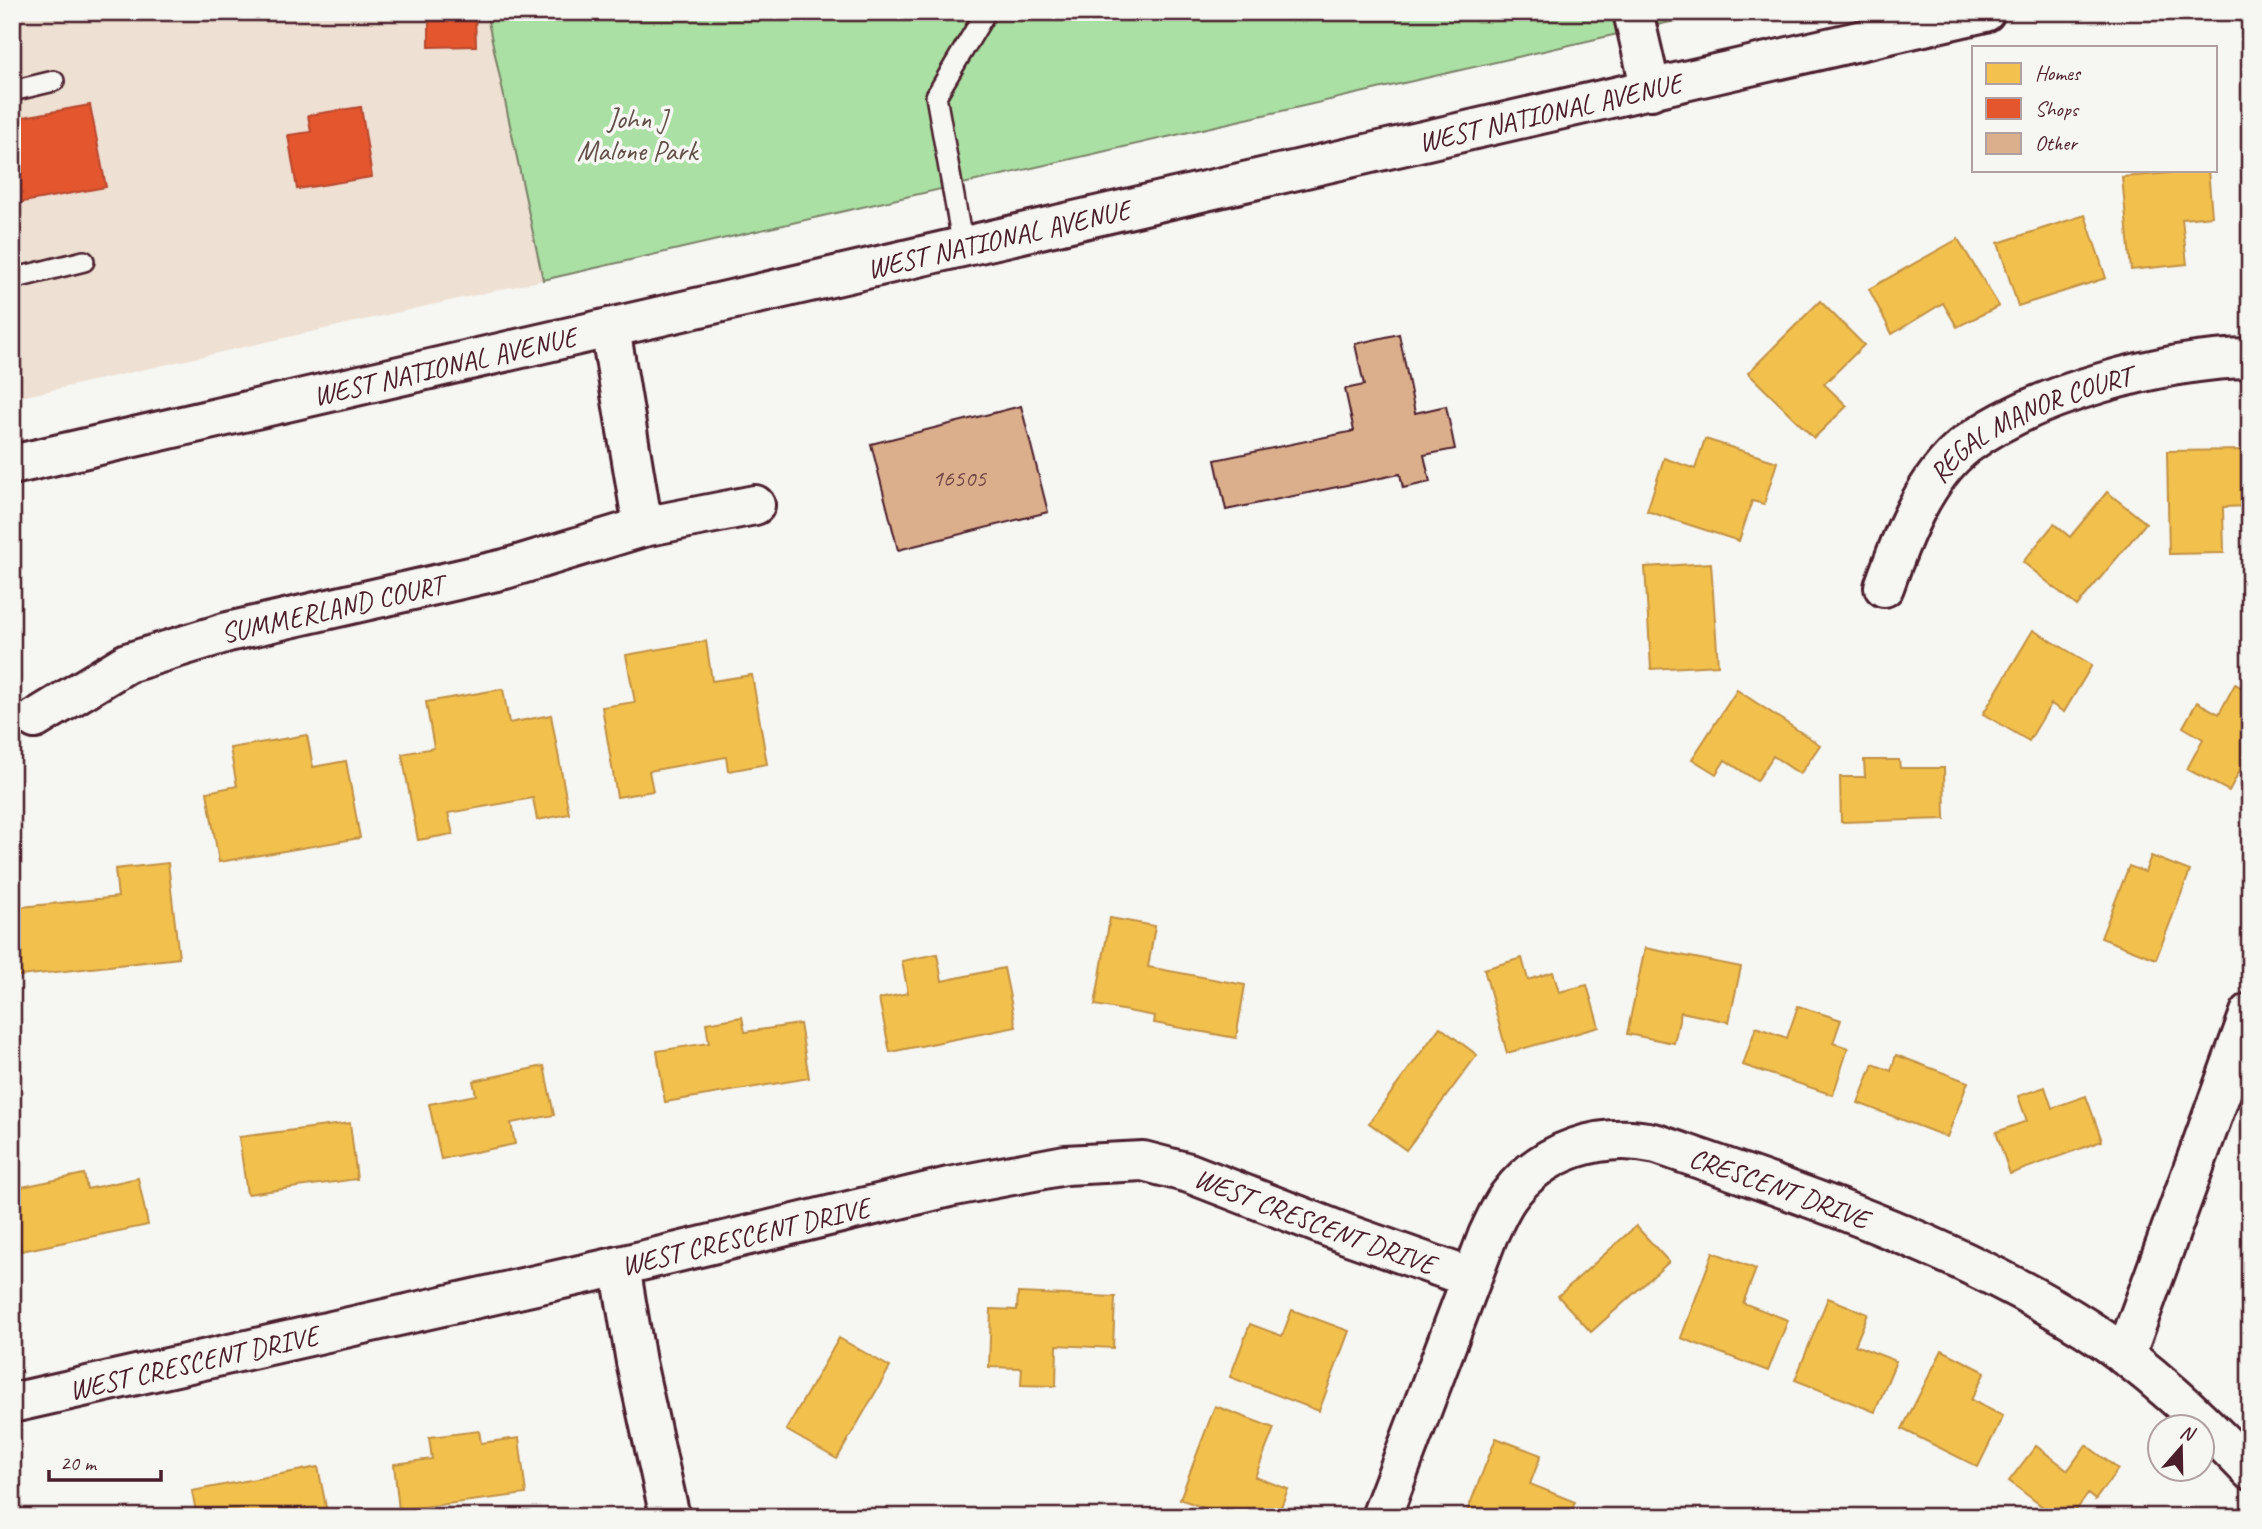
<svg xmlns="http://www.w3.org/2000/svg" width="2262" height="1529" font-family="Caveat,sans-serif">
  <rect width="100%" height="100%" fill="#f6f6f2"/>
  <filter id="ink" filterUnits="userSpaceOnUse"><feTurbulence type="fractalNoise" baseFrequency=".0143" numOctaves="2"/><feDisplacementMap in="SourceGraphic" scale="14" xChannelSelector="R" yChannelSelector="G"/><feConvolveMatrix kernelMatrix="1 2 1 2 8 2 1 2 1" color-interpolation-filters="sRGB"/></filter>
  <g filter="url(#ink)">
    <path fill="#eee0d3" d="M12 12H486L543 280 12 399Z"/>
    <path fill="#aae0a3" stroke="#7a8067" stroke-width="2" d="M486 12H1714L543 280Z"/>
    <g fill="#f2c14e" stroke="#c09044" stroke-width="2">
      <path d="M2208 170 2212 216 2182 219 2187 264 2131 270 2122 177Z"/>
      <path d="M2085 215 2106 278 2018 306 1998 243Z"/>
      <path d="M1958 239 1999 306 1957 327 1943 303 1892 334 1869 289Z"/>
      <path d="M1820 301 1864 345 1824 384 1847 406 1814 438 1748 373Z"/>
      <path d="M1705 439 1777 462 1764 504 1752 501 1739 541 1647 511 1664 458 1695 469Z"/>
      <path d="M2250 450V506L2223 507 2224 553 2169 554 2167 451Z"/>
      <path d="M2107 492 2146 523 2077 606 2023 562 2054 524 2070 537Z"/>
      <path d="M1711 563 1718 665 1651 669 1645 567Z"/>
      <path d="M2033 630 2092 665 2064 712 2051 704 2029 741 1983 714Z"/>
      <path d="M706 641 712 681 752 675 767 764 728 771 726 757 649 771 653 791 617 797 602 707 635 702 626 655Z"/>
      <path d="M2235 684 2250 692V751L2229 791 2187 769 2203 739 2183 727 2197 702 2219 714Z"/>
      <path d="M503 689 509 723 551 715 569 814 537 820 533 798 448 813 453 834 418 840 402 754 434 748 426 702Z"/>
      <path d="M1737 690 1820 745 1800 774 1773 756 1757 781 1725 760 1716 774 1692 759Z"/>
      <path d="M307 735 313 767 346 761 360 838 219 862 207 792 237 786 230 748Z"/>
      <path d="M1864 760H1899L1900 768H1944L1945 819 1841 822 1840 777H1865Z"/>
      <path d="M2151 856 2190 871 2156 959 2101 938 2129 866 2145 872Z"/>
      <path d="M168 863 179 958 12 977V908L118 897 115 869Z"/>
      <path d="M1110 918 1155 926 1148 967 1245 985 1236 1038 1154 1023 1155 1016 1095 1005Z"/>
      <path d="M1645 948 1741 967 1729 1022 1681 1012 1674 1043 1627 1034Z"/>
      <path d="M937 954 942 981 1004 968 1016 1027 890 1052 879 999 908 993 902 961Z"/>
      <path d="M1522 958 1528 980 1553 972 1559 992 1587 985 1599 1027 1507 1053 1484 969Z"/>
      <path d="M1798 1006 1841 1020 1833 1043 1848 1048 1833 1095 1743 1065 1756 1027 1787 1038Z"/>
      <path d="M742 1017 745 1032 800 1024 809 1078 665 1102 657 1051 709 1043 706 1023Z"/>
      <path d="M1440 1027 1477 1055 1406 1150 1369 1123Z"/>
      <path d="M1896 1055 1968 1082 1947 1137 1858 1103 1873 1064 1891 1071Z"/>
      <path d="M544 1066 554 1115 511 1123 515 1144 441 1159 429 1104 476 1095 473 1081Z"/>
      <path d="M2045 1087 2052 1108 2086 1096 2102 1141 2010 1174 1996 1132 2027 1121 2018 1096Z"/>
      <path d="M350 1123 357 1179 247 1194 239 1137Z"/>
      <path d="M84 1174 87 1189 138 1178 148 1225 21 1251 12 1210V1189Z"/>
      <path d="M1636 1226 1669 1262 1591 1332 1558 1296Z"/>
      <path d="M1713 1252 1756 1269 1743 1303 1788 1320 1768 1371 1681 1338Z"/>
      <path d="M1018 1293 1115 1297 1113 1348 1057 1345 1056 1386 1021 1385 1022 1368 989 1367 991 1309 1017 1310Z"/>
      <path d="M1828 1298 1868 1314 1855 1345 1896 1361 1875 1412 1795 1380Z"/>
      <path d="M1292 1310 1349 1331 1319 1411 1230 1377 1250 1324 1282 1336Z"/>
      <path d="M839 1338 890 1367 837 1459 786 1430Z"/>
      <path d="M1942 1350 1985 1372 1971 1400 2003 1416 1978 1467 1902 1429Z"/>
      <path d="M1215 1406 1274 1428 1255 1477 1288 1489 1277 1517H1228L1180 1499Z"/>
      <path d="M479 1431 481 1443 519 1438 526 1494 399 1510 394 1464 432 1459 429 1437Z"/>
      <path d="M1496 1438 1541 1455 1530 1484 1575 1502 1569 1517H1465Z"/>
      <path d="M2086 1445 2118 1469 2095 1500 2088 1494 2071 1517H2056L2009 1481 2036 1446 2068 1470Z"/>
      <path d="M318 1467 328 1517H197L192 1491Z"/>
    </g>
    <g fill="#e4572e" stroke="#b6462d" stroke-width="2">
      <path d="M429 12H475L476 46 429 47Z"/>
      <path d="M90 105 106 187 12 204V119Z"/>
      <path d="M361 107 372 177 297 189 288 135 311 132 308 115Z"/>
    </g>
    <g fill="#dbae8c" stroke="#4a1f2b" stroke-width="2">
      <path d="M1399 334 1415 413 1446 406 1455 449 1424 455 1430 482 1403 488 1400 474 1226 510 1215 460 1354 431 1345 389 1364 385 1355 344Z"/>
      <path d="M1021 406 1048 512 898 550 871 444Z"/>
    </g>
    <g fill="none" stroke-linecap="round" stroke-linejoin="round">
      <g stroke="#4a1f2b" stroke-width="24">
        <g id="service">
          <path d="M12 91 54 81"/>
          <path d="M963 247 936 96 986 12"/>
          <path d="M12 279 84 261"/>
        </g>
      </g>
      <g stroke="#4a1f2b" stroke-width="44">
        <g id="minor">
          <path d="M1633 12 1651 90"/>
          <path d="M610 328 643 527"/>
          <path id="s1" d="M1884 587C1901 539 1924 478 1966 445 2033 394 2166 359 2250 358"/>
          <path id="s2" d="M35 719 127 663 228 632 505 569 643 527 755 505"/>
          <path d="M620 1266 636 1362 670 1517"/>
          <path d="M2125 1356 2250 1013"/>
          <path id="s3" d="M12 1403 620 1266 949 1187 1065 1165 1143 1161 1189 1173 1349 1235 1471 1278"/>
          <path id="s4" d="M1381 1517 1488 1235C1494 1223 1500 1208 1508 1197 1542 1150 1602 1131 1657 1144 1804 1195 1953 1244 2086 1328 2147 1367 2200 1418 2250 1470"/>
        </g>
      </g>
      <g stroke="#4a1f2b" stroke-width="44">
        <g id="secondary">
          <path id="s5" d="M12 465 1985 12"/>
        </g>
      </g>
      <use href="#service" stroke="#f6f6f2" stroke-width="19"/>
      <use href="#minor" stroke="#f6f6f2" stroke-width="38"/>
      <use href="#secondary" stroke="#f6f6f2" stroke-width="38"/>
    </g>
  </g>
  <g text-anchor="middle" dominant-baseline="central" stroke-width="7" stroke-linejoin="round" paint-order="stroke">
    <g font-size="24" fill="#6e4343">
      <text x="959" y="478">16505</text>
    </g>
    <g font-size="28" fill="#4a1f2b" stroke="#f6f6f2">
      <text stroke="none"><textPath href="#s5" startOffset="1578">WEST NATIONAL AVENUE</textPath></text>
      <text stroke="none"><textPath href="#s5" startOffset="1012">WEST NATIONAL AVENUE</textPath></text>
      <text stroke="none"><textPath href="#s5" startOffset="444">WEST NATIONAL AVENUE</textPath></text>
      <text stroke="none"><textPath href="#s1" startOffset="233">REGAL MANOR COURT</textPath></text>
      <text stroke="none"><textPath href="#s2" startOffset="320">SUMMERLAND COURT</textPath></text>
      <text stroke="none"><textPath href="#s4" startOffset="642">CRESCENT DRIVE</textPath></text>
      <text stroke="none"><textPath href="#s3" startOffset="1340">WEST CRESCENT DRIVE</textPath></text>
      <text stroke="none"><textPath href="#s3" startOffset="752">WEST CRESCENT DRIVE</textPath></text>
      <text stroke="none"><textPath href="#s3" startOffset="186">WEST CRESCENT DRIVE</textPath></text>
    </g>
    <g font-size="28" fill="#624f49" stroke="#f6f6f2">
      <text x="637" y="118">John J<tspan x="637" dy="32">Malone Park</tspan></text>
    </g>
  </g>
  <rect width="2262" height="1529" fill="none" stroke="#f6f6f2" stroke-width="42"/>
  <rect x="21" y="21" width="2220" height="1487" fill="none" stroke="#4a1f2b" stroke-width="2.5" filter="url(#ink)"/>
  <rect x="1972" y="46" width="245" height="126" fill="#f6f6f2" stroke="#b1a0a2" stroke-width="2"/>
  <rect x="1986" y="63" width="35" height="21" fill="#f2c14e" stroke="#b1a0a2" stroke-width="2"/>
  <text x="2035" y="80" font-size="21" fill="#4a1f2b">Homes</text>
  <rect x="1986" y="98" width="35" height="21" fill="#e4572e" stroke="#b1a0a2" stroke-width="2"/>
  <text x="2035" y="116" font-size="21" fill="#4a1f2b">Shops</text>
  <rect x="1986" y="133" width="35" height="21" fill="#dbae8c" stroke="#b1a0a2" stroke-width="2"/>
  <text x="2035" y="150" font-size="21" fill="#4a1f2b">Other</text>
  <g transform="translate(2181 1448) rotate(20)"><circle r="33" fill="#f6f6f2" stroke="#b1a0a2" stroke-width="2"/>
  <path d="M0-5L12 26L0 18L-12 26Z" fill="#4a1f2b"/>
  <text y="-10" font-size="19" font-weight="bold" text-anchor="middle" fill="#4a1f2b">N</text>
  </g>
  <path d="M49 1470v10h112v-10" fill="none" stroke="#4a1f2b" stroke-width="3.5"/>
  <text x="60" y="1470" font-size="21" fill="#4a1f2b" stroke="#f6f6f2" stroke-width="5" paint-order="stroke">20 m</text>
</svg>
